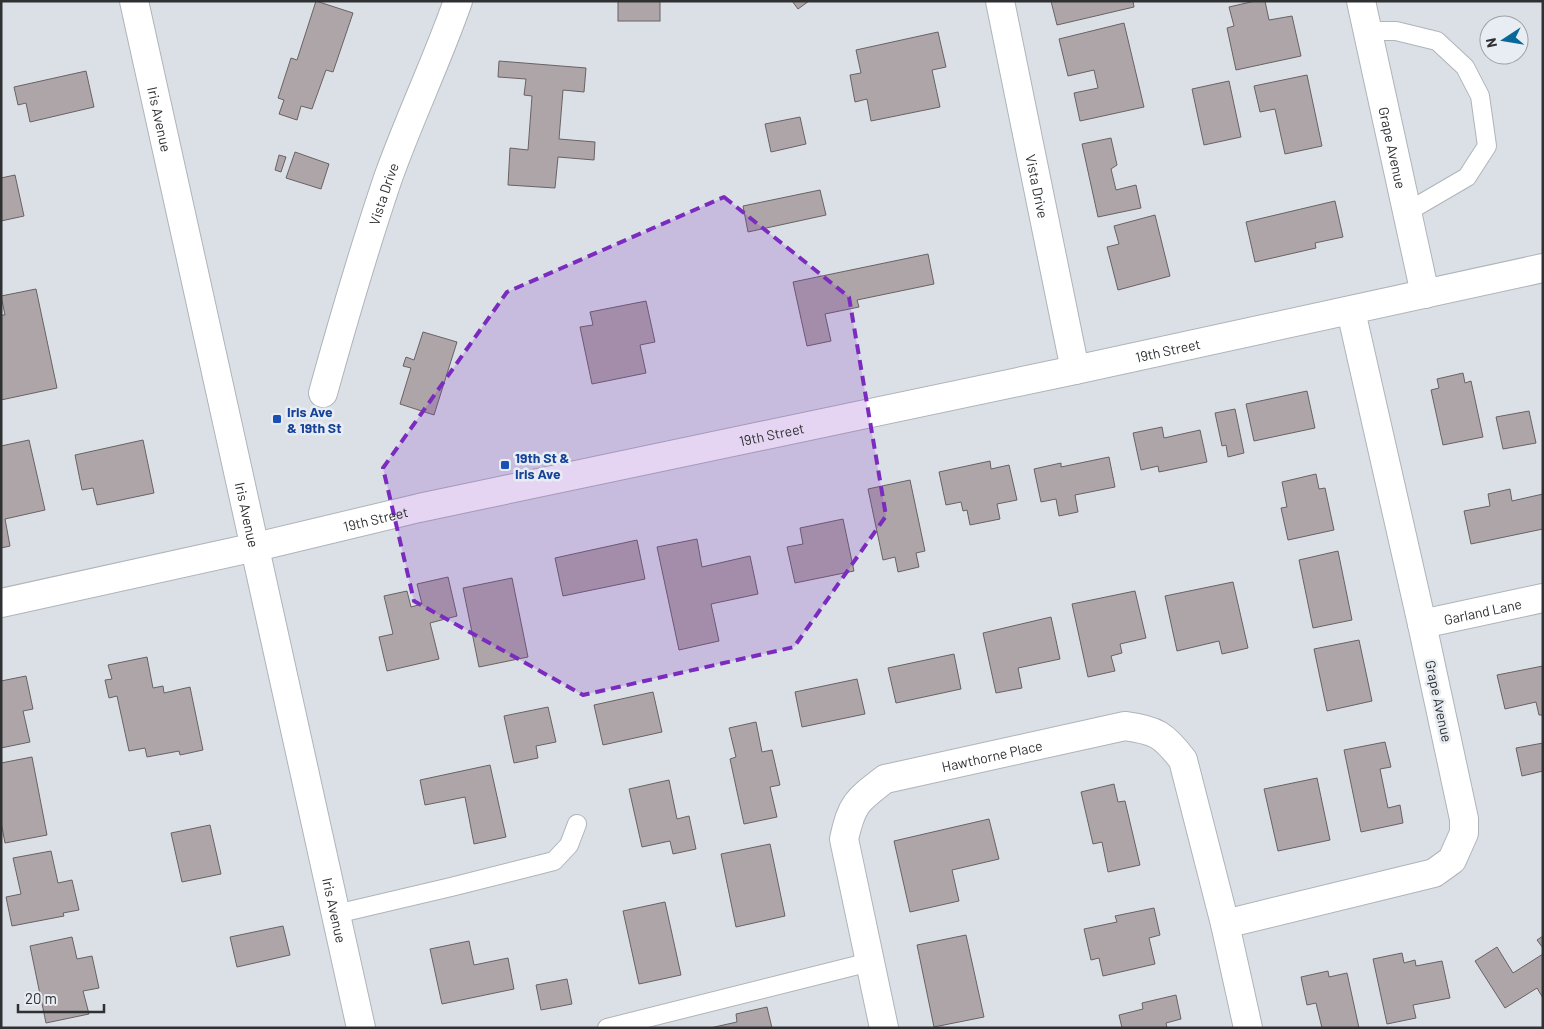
<svg xmlns="http://www.w3.org/2000/svg" width="1544" height="1029" font-family="Barlow,sans-serif">
  <rect width="100%" height="100%" fill="#dbe0e6"/>
  <g fill="#ada5a7" stroke="#696264">
    <path d="M316 1 353 13 333 72 326 70 312 109 301 106 297 120 279 114 284 100 278 98 291 58 297 60Z"/>
    <rect x="618" y="1" width="42" height="20"/>
    <path d="M792 1H809L798 9Z"/>
    <path d="M1051 1H1133L1134 7 1057 25Z"/>
    <path d="M1255 1H1265L1269 20 1292 16 1301 56 1236 70 1227 28 1234 26 1229 7Z"/>
    <path d="M1124 23 1144 107 1080 121 1074 93 1098 88 1094 70 1068 76 1059 39Z"/>
    <path d="M938 32 946 67 932 70 940 107 871 121 867 99 855 102 850 75 861 73 856 50Z"/>
    <path d="M499 61 586 68 584 92 563 90 559 139 595 142 594 160 558 157 555 188 508 185 510 148 528 150 532 96 524 95 526 79 498 77Z"/>
    <path d="M86 71 94 107 30 122 26 103 18 105 14 87Z"/>
    <path d="M1307 75 1322 146 1285 154 1275 109 1260 112 1254 86Z"/>
    <path d="M1229 81 1241 137 1204 145 1192 89Z"/>
    <path d="M800 117 806 144 771 152 765 124Z"/>
    <path d="M1111 138 1117 165 1111 169 1116 190 1136 185 1141 208 1098 217 1082 144Z"/>
    <path d="M295 152 329 164 321 189 286 178Z"/>
    <path d="M279 155 286 157 281 172 275 170Z"/>
    <path d="M15 175 24 216 1 221V178Z"/>
    <path d="M820 190 826 215 748 232 743 206Z"/>
    <path d="M1335 201 1343 237 1315 243 1316 248 1255 262 1246 222Z"/>
    <path d="M1155 215 1170 276 1118 290 1107 247 1119 244 1114 226Z"/>
    <path d="M928 254 934 284 857 300 859 307 825 314 831 341 807 346 793 282Z"/>
    <path d="M36 289 57 388 1 400V315H5L1 296Z"/>
    <path d="M646 301 655 342 640 345 646 373 592 384 580 327 593 325 590 312Z"/>
    <path d="M423 332 457 342 434 415 400 404 411 368 403 366 406 357 414 360Z"/>
    <path d="M1463 373 1465 383 1471 381 1483 437 1443 445 1431 390 1439 388 1437 379Z"/>
    <path d="M1307 391 1315 428 1254 441 1246 404Z"/>
    <path d="M1235 409 1244 453 1228 457 1226 445 1222 446 1215 413Z"/>
    <path d="M1529 411 1536 443 1503 449 1496 417Z"/>
    <path d="M1162 427 1164 438 1200 430 1207 462 1159 472 1158 466 1141 470 1133 433Z"/>
    <path d="M29 440 45 510 5 519 10 546 1 548V446Z"/>
    <path d="M143 440 154 493 97 505 93 488 82 490 75 455Z"/>
    <path d="M1109 457 1115 487 1075 495 1078 512 1059 516 1056 499 1041 502 1034 469 1061 463V467Z"/>
    <path d="M990 461 991 469 1009 465 1017 500 997 504 1000 519 970 525 967 510 963 511 961 502 946 505 939 472Z"/>
    <path d="M1316 474 1319 489 1325 488 1334 530 1288 540 1281 508 1287 507 1282 482Z"/>
    <path d="M910 480 925 551 916 553 919 567 898 572 895 557 883 560 868 489Z"/>
    <path d="M1510 489 1512 501 1543 494V529L1471 544 1464 511 1490 506 1488 494Z"/>
    <path d="M843 519 854 571 795 583 787 547 803 544 800 528Z"/>
    <path d="M697 539 702 567 750 556 758 594 711 604 719 641 679 650 657 547Z"/>
    <path d="M637 540 645 579 563 596 555 558Z"/>
    <path d="M1338 551 1352 620 1313 628 1299 560Z"/>
    <path d="M448 577 457 616 430 623 439 659 387 671 379 637 393 634 384 596 407 591 411 607 422 604 417 584Z"/>
    <path d="M512 578 528 657 479 667 463 588Z"/>
    <path d="M1233 582 1248 648 1222 654 1219 641 1177 651 1165 596Z"/>
    <path d="M1135 591 1146 638 1120 644 1122 653 1111 656 1115 671 1088 677 1072 604Z"/>
    <path d="M1051 617 1060 659 1018 668 1022 688 996 693 983 633Z"/>
    <path d="M1359 640 1372 701 1327 711 1314 649Z"/>
    <path d="M954 654 961 689 896 703 888 668Z"/>
    <path d="M147 657 153 688 163 686 164 693 190 687 203 750 180 755 179 751 147 757 145 748 129 751 117 696 109 698 105 680 112 679 108 665Z"/>
    <path d="M1543 666V715H1539L1536 702 1505 709 1497 675Z"/>
    <path d="M26 676 33 709 23 711 30 742 1 748V681Z"/>
    <path d="M857 679 865 714 802 727 795 692Z"/>
    <path d="M653 692 662 732 603 745 594 705Z"/>
    <path d="M548 707 556 742 536 746 538 758 514 763 504 716Z"/>
    <path d="M756 722 762 752 772 750 780 785 770 787 777 817 744 824 730 759 736 757 729 728Z"/>
    <path d="M1385 742 1391 767 1380 769 1388 808 1400 805 1403 823 1361 832 1344 750Z"/>
    <path d="M1543 743V771L1522 776 1516 748Z"/>
    <path d="M32 757 47 835 5 843 1 822V763Z"/>
    <path d="M490 765 506 837 474 844 465 797 425 805 420 780Z"/>
    <path d="M1317 778 1330 840 1278 851 1264 789Z"/>
    <path d="M669 780 677 819 689 816 696 849 673 854 670 841 642 847 629 789Z"/>
    <path d="M1114 784 1118 802 1125 801 1140 865 1108 872 1102 842 1093 844 1081 792Z"/>
    <path d="M989 819 999 859 952 870 959 901 910 912 894 841Z"/>
    <path d="M210 825 221 874 182 882 171 833Z"/>
    <path d="M770 844 785 916 736 927 721 854Z"/>
    <path d="M51 851 58 883 72 880 79 910 63 913 64 916 12 926 6 897 21 894 13 858Z"/>
    <path d="M665 902 681 975 639 984 623 911Z"/>
    <path d="M1154 908 1160 935 1149 938 1155 964 1103 976 1099 958 1091 960 1084 929 1117 922 1115 916Z"/>
    <path d="M283 926 290 955 237 967 230 937Z"/>
    <path d="M966 935 984 1017 934 1027 917 945Z"/>
    <path d="M1543 936V948L1537 940Z"/>
    <path d="M72 937 77 959 92 956 99 988 83 991 89 1014 46 1023 30 946Z"/>
    <path d="M469 941 474 965 508 958 514 989 442 1004 430 949Z"/>
    <path d="M1497 947 1513 973 1543 954V998L1537 988 1505 1008 1475 961Z"/>
    <path d="M1402 953 1404 963 1415 960 1416 966 1442 961 1450 998 1413 1005 1416 1018 1387 1024 1373 959Z"/>
    <path d="M1328 971 1329 977 1347 973 1359 1028H1322L1316 1003 1307 1005 1301 977Z"/>
    <path d="M567 979 572 1004 541 1010 536 985Z"/>
    <path d="M1176 995 1181 1019 1166 1023 1167 1028H1122L1119 1015 1143 1009 1142 1003Z"/>
    <path d="M767 1007 772 1028H710L737 1022 736 1014Z"/>
  </g>
  <g fill="none" stroke-linecap="round" stroke-linejoin="round">
    <g stroke="#afb4ba" stroke-width="20">
      <g id="lane">
        <path d="M1368 31H1396L1437 41 1465 67 1480 96 1487 146 1467 177 1407 212"/>
        <path d="M336 914 451 887 554 861 569 845 577 824"/>
        <path d="M607 1028 870 962"/>
      </g>
    </g>
    <g stroke="#afb4ba" stroke-width="30">
      <g id="street">
        <path id="s1" d="M1000 1 1075 370"/>
        <path id="s2" d="M1361 1 1425 294"/>
        <path id="s3" d="M323 393C343 321 364 249 388 178 409 119 437 61 458 1"/>
        <path id="s4" d="M1422 624 1543 598"/>
        <path d="M1225 924 1434 873 1452 860 1464 833V819L1422 624 1351 311"/>
        <path id="s5" d="M884 1028 844 839C852 804 856 801 885 779L1125 726C1156 730 1164 735 1183 760L1225 924 1248 1028"/>
      </g>
    </g>
    <g stroke="#afb4ba" stroke-width="30">
      <g id="secondary">
        <path id="s6" d="M134 1 361 1028"/>
        <path id="s7" d="M1 603 256 547 419 508 1075 370 1543 268"/>
      </g>
    </g>
    <use href="#lane" stroke="#fff" stroke-width="18"/>
    <use href="#street" stroke="#fff" stroke-width="28"/>
    <use href="#secondary" stroke="#fff" stroke-width="28"/>
  </g>
  <path fill="#7b2cbf" fill-opacity="0.2" stroke="#7b2cbf" stroke-width="4" stroke-dasharray="10 6" stroke-linejoin="round" d="M724 197 849 297 886 516 794 647 583 695 414 601 383 468 507 292Z"/>
  <g fill="#1a4fb4" stroke="#e8edf3" stroke-width="2">
    <rect x="272" y="414" width="10" height="10" rx="2.5"/>
    <rect x="500" y="460" width="10" height="10" rx="2.5"/>
  </g>
  <g text-anchor="middle" dominant-baseline="central" stroke-width="5" stroke-linejoin="round" paint-order="stroke">
    <g font-size="14" fill="#2e3032" stroke="#e8edf3">
      <text stroke="none"><textPath href="#s6" startOffset="121">Iris Avenue</textPath></text>
      <text stroke="none"><textPath href="#s2" startOffset="150">Grape Avenue</textPath></text>
      <text stroke="none"><textPath href="#s1" startOffset="189">Vista Drive</textPath></text>
      <text stroke="none"><textPath href="#s3" startOffset="208">Vista Drive</textPath></text>
      <text stroke="none"><textPath href="#s7" startOffset="1194">19th Street</textPath></text>
      <text stroke="none"><textPath href="#s7" startOffset="789">19th Street</textPath></text>
      <text stroke="none"><textPath href="#s6" startOffset="526">Iris Avenue</textPath></text>
      <text stroke="none"><textPath href="#s7" startOffset="384">19th Street</textPath></text>
      <text stroke="none"><textPath href="#s4" startOffset="62">Garland Lane</textPath></text>
      <text transform="translate(1439 701) rotate(78)">Grape Avenue</text>
      <text stroke="none"><textPath href="#s5" startOffset="378">Hawthorne Place</textPath></text>
      <text stroke="none"><textPath href="#s6" startOffset="931">Iris Avenue</textPath></text>
    </g>
    <g font-size="14" font-weight="bold" fill="#164399" stroke="#e8edf3" text-anchor="start">
      <text x="287" y="411">Iris Ave<tspan x="287" dy="16">&amp; 19th St</tspan></text>
      <text x="515" y="457">19th St &amp;<tspan x="515" dy="16">Iris Ave</tspan></text>
    </g>
  </g>
  <rect width="1544" height="1029" fill="none" stroke="#2e3032" stroke-width="5"/>
  <g transform="translate(1504 40) rotate(258)"><circle r="24" fill="#e8edf3" stroke="#9ea1a6"/>
  <path d="M0-4L9 19L0 12L-9 19Z" fill="#086897"/>
  <text y="-8" font-size="14" font-weight="bold" text-anchor="middle" fill="#2e3032">N</text>
  </g>
  <path d="M18 1004v8h86v-8" fill="none" stroke="#2e3032" stroke-width="2.5"/>
  <text x="25" y="1004" font-size="15" fill="#2e3032" stroke="#e8edf3" stroke-width="4" paint-order="stroke">20 m</text>
</svg>
